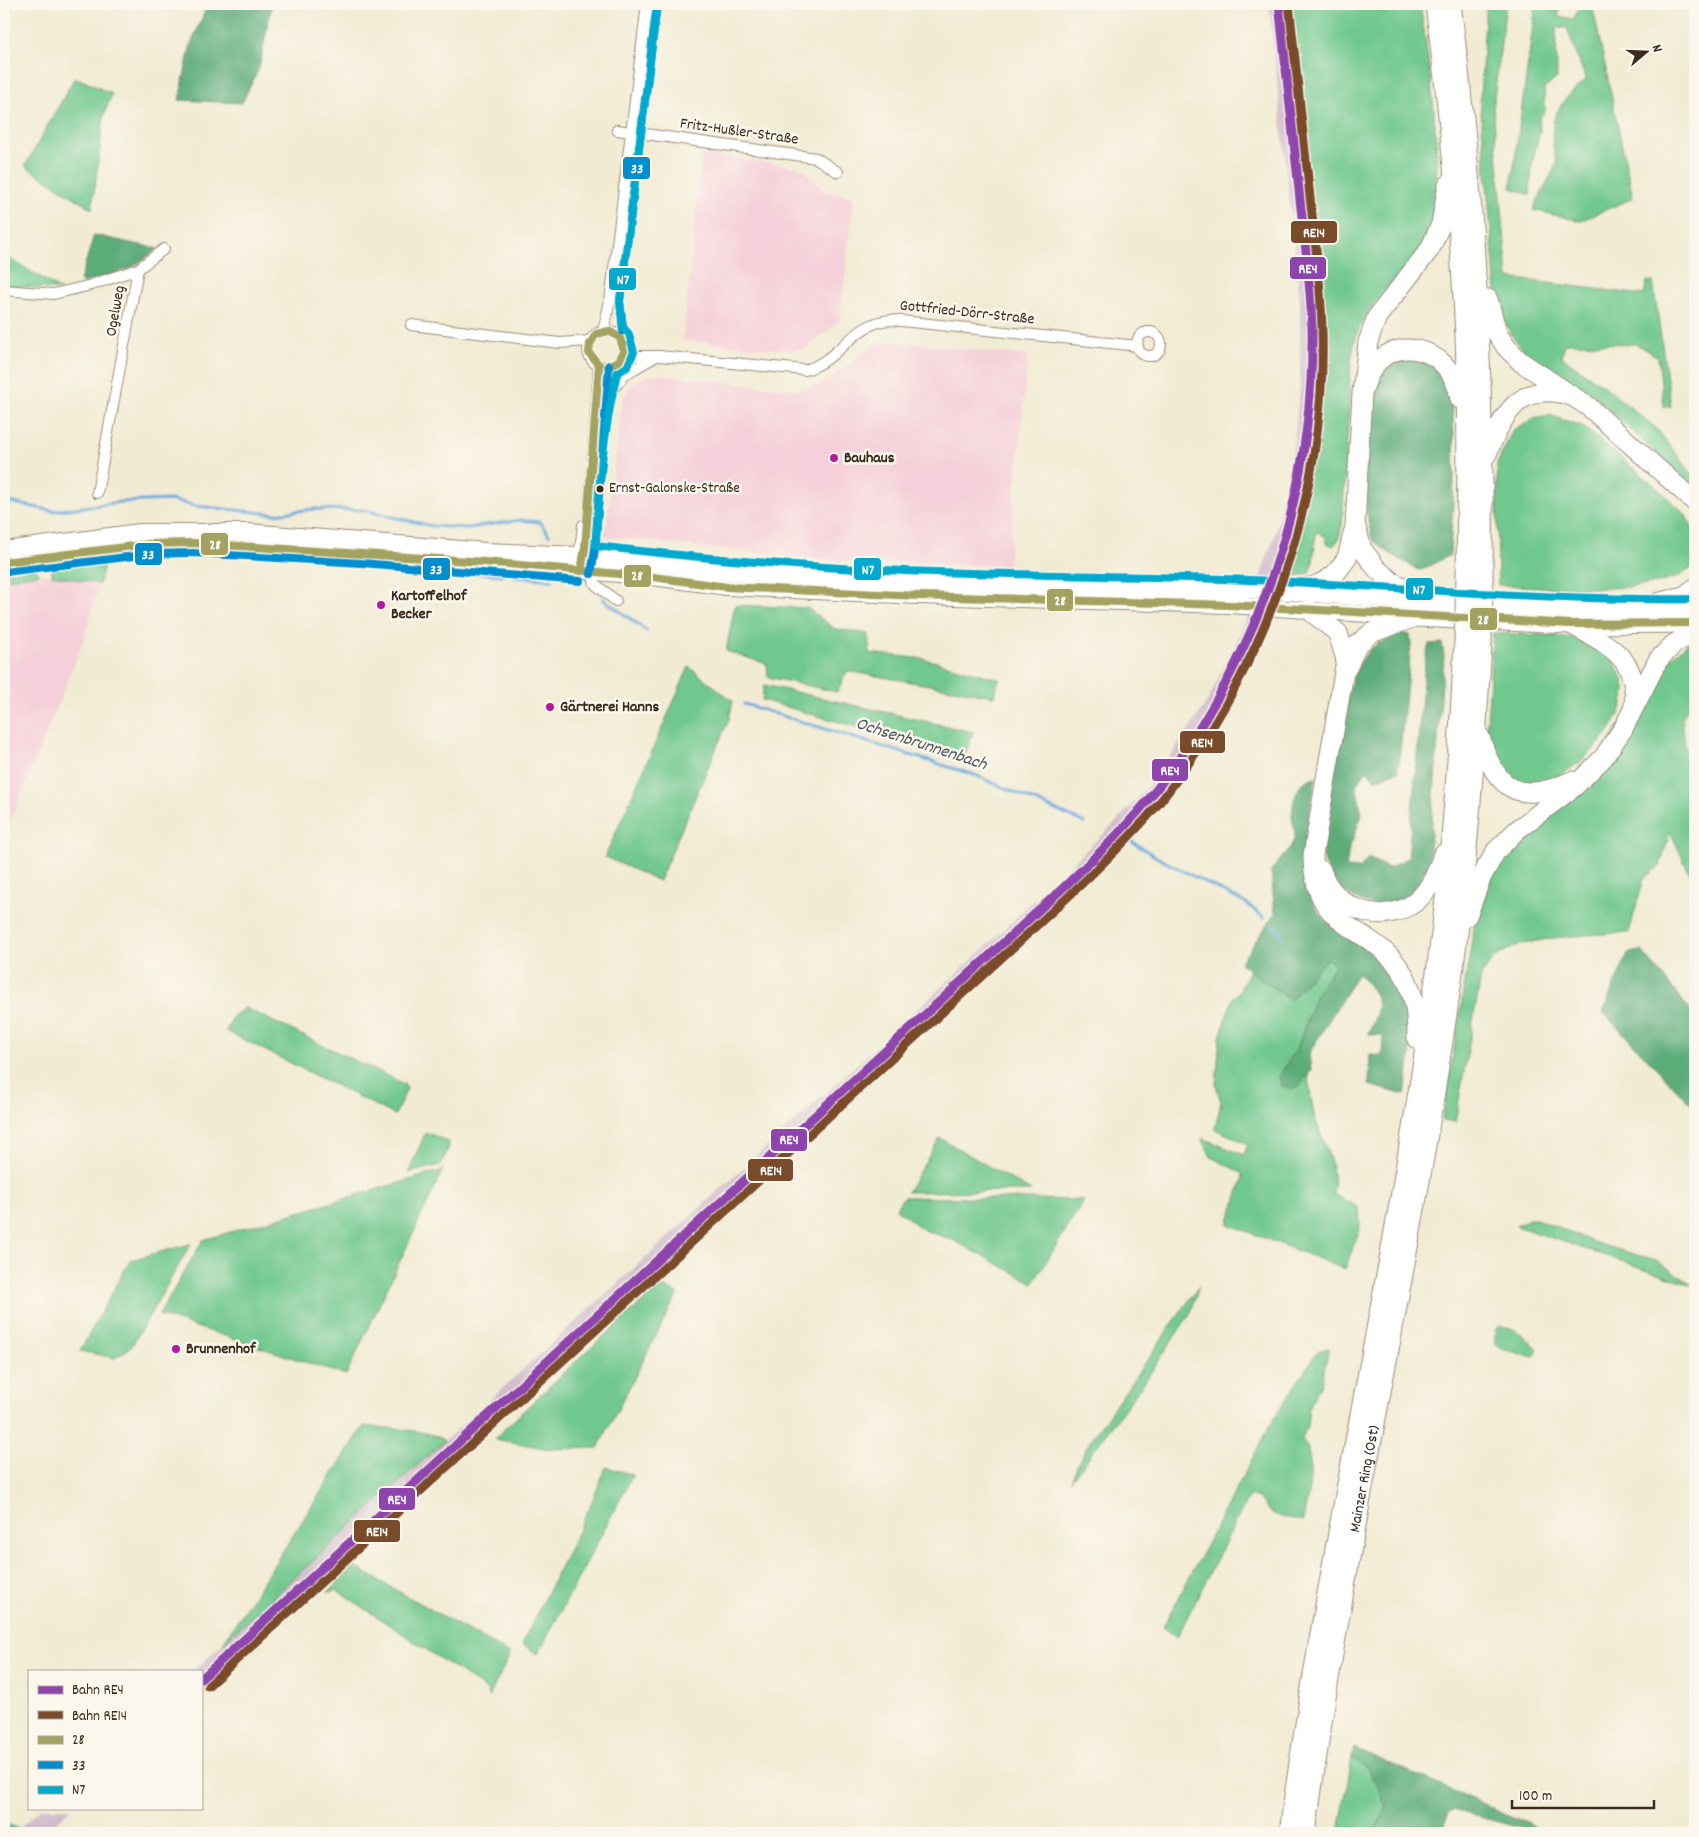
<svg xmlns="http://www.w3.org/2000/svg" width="1699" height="1837" font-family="Dekko,sans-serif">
  <rect width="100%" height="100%" fill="#fbf7ec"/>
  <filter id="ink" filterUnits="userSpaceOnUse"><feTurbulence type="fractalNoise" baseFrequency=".02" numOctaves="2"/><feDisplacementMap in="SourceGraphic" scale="10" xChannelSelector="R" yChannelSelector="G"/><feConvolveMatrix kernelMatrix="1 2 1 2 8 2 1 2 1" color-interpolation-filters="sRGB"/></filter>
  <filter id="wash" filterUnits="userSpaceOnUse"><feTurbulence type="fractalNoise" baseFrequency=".0096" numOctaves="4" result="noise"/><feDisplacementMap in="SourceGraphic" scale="20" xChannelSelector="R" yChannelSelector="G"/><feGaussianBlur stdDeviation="1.12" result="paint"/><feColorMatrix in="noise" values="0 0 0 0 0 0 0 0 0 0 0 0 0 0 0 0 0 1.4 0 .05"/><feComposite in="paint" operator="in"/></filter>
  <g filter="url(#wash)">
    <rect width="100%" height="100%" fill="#f1ebd3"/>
    <g fill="#f5cfd9">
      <path d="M1156 4H1216L1215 11Z"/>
      <path d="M702 154 797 167 804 169 825 192 854 197 840 321 806 348 793 351 683 340Z"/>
      <path d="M892 341 1028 356 1008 566 829 560 605 537 623 398 631 385 642 377 655 374 799 390 813 387 829 380 875 343Z"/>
      <path d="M39 574 52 575 99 584 82 645 4 836V579Z"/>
    </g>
    <g fill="#d1bdcb">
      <path d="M1269 4H1284L1315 290 1317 363 1314 397 1307 465 1293 534 1280 576 1237 676 1217 710 1181 766 1157 797 1094 864 847 1097 201 1689V1671H193L979 953 1116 822 1150 784 1188 732 1208 700 1243 628 1276 531 1291 463 1300 387V301Z"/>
      <path d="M41 1808H72L44 1833H14Z"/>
    </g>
    <g fill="#71c88e" stroke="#567956">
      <path d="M1284 4H1420C1428 57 1450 194 1426 239 1406 275 1369 297 1356 337 1349 358 1350 385 1349 408 1347 447 1344 486 1342 525L1338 541 1333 546 1327 543 1326 537 1316 531 1313 564 1309 573 1298 576H1280L1293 534 1307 465 1317 363 1315 290Z"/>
      <path d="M1486 4H1506L1493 106 1508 278 1644 295 1647 281 1653 282 1671 407H1664L1658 357 1636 344 1564 343 1562 357 1601 384 1656 428 1695 477V488L1586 389 1530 358 1513 337 1501 315 1496 291 1480 100Z"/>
      <path d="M1536 4H1561L1558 16 1573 19 1582 4H1592L1633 198 1580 221 1533 210 1557 163C1546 123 1554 106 1586 80L1567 28 1556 27 1557 78 1544 89 1545 111 1539 119 1540 131 1532 163 1530 195 1511 188Z"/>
      <path d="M75 77 112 94 104 115 92 209 25 166Z"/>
      <path d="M4 255 61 290 4 285Z"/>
      <path d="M1549 415 1582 426 1653 484 1685 514 1695 533V562C1677 600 1536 586 1498 585L1497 464 1513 430 1534 418Z"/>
      <path d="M99 561 102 562 104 566 99 584 52 575V567Z"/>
      <path d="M36 568 39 574 4 579V573Z"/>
      <path d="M735 605 807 608 835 629 869 634V653L925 659 999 679 994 696 847 671 837 692 768 677 767 664 726 651Z"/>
      <path d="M1493 633C1521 635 1572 633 1595 645 1604 649 1612 657 1616 666 1621 674 1625 681 1625 690 1624 731 1567 784 1528 784 1520 785 1510 779 1503 776L1486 738Z"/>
      <path d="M1695 636V701L1682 716 1691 804 1695 805V885L1670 831 1660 866 1644 878 1629 932C1593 936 1523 934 1495 958 1489 962 1485 970 1481 976L1455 1122 1442 1120 1475 922 1485 886 1498 859 1572 795 1655 673Z"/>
      <path d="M689 667 733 701 729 719 659 881 605 857Z"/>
      <path d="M764 685 973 732 964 758 762 700Z"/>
      <path d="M1327 958 1335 965 1316 995 1297 1049 1287 1061 1299 1086 1308 1075C1310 1088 1311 1102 1314 1114 1322 1144 1337 1162 1333 1194L1359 1208 1360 1229 1345 1269 1228 1224 1243 1178 1242 1173 1211 1157 1202 1138 1244 1155 1248 1144 1215 1129 1221 1102 1216 1085 1220 1037 1233 997 1238 994 1250 970 1290 1000Z"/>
      <path d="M245 1008 404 1084 407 1089 395 1115 226 1031 233 1016Z"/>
      <path d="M426 1132 448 1142 449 1147 441 1165 408 1173Z"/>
      <path d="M940 1138 1031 1191 907 1192Z"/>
      <path d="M443 1170 346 1375 159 1315 203 1240Z"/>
      <path d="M903 1197 1084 1200 1033 1283 953 1240 924 1230 896 1209Z"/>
      <path d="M1529 1219H1536L1601 1245 1656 1260 1693 1285 1516 1226Z"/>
      <path d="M191 1244 131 1347 115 1358 80 1351 130 1260Z"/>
      <path d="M660 1286 678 1293 598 1448 550 1449 494 1439 572 1365Z"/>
      <path d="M1199 1286 1191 1312 1148 1377 1071 1481 1079 1461 1091 1440Z"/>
      <path d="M1499 1326C1517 1327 1526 1337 1538 1350L1534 1357 1502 1349 1495 1344V1330Z"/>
      <path d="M1329 1348 1322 1381 1309 1408 1307 1427 1302 1439C1318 1461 1307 1497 1303 1521 1294 1519 1281 1518 1272 1513 1263 1508 1262 1492 1248 1498L1177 1637 1163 1627 1274 1418 1318 1351Z"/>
      <path d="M364 1426C381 1428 432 1429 444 1441L223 1643Z"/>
      <path d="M606 1467 633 1475 538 1654 522 1644C550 1585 583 1528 606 1467Z"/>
      <path d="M353 1566 510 1654 489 1697 487 1690 337 1590 328 1592Z"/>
      <path d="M1352 1757 1369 1771 1387 1806 1373 1833H1339Z"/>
      <path d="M4 1822 18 1829 14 1833H4Z"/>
    </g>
    <g fill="#5cac79" stroke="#4c6b4c">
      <path d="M208 4H272L259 68 242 103 179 100 191 44Z"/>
      <path d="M94 235 158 249 131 268 83 283 80 281Z"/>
      <path d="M1416 353C1423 358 1439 365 1443 373 1462 410 1452 511 1450 555L1424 569 1418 570 1383 549 1372 539 1368 520 1364 484 1372 387 1389 358Z"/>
      <path d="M1402 633 1410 635 1411 644 1398 771 1375 780 1367 770 1356 785 1362 815 1349 849 1346 868 1360 869 1368 858 1389 868 1408 858 1425 660 1429 644 1442 643 1444 656 1429 862C1426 868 1423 876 1419 882 1390 925 1332 902 1323 855 1318 829 1333 778 1339 751 1343 727 1345 703 1352 680 1355 671 1361 661 1367 653 1374 643 1391 638 1402 633Z"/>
      <path d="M1316 777C1311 809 1300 846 1305 879 1316 943 1384 940 1404 990 1418 1023 1410 1061 1405 1095L1369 1085 1370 1055 1382 1056 1383 1036 1368 1034C1383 1001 1381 1000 1358 973L1309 1053 1311 1071 1299 1086 1292 1090 1282 1086 1279 1076 1297 1049 1316 995 1335 965 1327 958 1290 1000 1240 963 1275 914 1271 871C1278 861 1291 850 1294 839 1297 830 1292 824 1292 816 1293 798 1298 780 1316 777Z"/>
      <path d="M1642 951 1695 1016V1109L1603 1012 1628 953Z"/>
      <path d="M1354 1748 1550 1833H1540L1453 1810 1449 1813 1441 1833H1373L1387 1806 1369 1771 1352 1757Z"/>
    </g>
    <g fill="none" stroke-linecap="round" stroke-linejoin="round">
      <g stroke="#6aa7db" stroke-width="3">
        <path d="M4 501 53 511 121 502 170 500 196 506 275 514 313 509 363 510 432 526 467 528 520 520 540 522 549 535"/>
        <path d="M142 553 160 552"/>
        <path d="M365 562 389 565"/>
        <path d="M404 566 451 571"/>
        <path d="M459 572 504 575"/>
        <path d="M515 576 553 580"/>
        <path d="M603 599 647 631"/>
        <path d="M744 704 975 775 1085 823"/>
        <path d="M1131 841 1158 858 1247 904 1264 918"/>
        <path d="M1271 925 1279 931 1282 937"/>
      </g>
    </g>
  </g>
  <g filter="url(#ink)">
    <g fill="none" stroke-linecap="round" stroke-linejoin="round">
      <g stroke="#968a78" stroke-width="12">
        <g id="street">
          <path d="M617 130 816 158 838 172"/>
          <path d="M138 269 164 249"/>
          <path d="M4 290 54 294 91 285 138 269 97 493"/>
          <path d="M411 325 560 343 590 341"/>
          <path d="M603 331 610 301 647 4"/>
          <circle cx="606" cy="349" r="18"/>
          <circle cx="1149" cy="344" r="12"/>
          <path d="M622 356H659L805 370C839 361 854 321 892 320L1138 346"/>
          <path d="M598 409 624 375 653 358"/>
          <path d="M579 560 583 525"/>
          <path d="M585 560 599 365"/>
          <path d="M592 572 595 584 616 601"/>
        </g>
      </g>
      <g stroke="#968a78" stroke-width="18">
        <g id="primary">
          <path d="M4 550 140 532H248L486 551 579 555 728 571 882 580 1274 591 1435 603"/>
          <path d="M4 562 150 544 193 543 484 562 653 577 727 587 919 596 1229 605 1413 617"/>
        </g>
      </g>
      <g stroke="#968a78" stroke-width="21">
        <g id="highway">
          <path d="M1435 4C1449 114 1460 225 1465 336 1468 417 1467 498 1466 579"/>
          <path d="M1451 4C1476 195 1485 386 1483 579"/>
          <path d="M1488 299 1497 333 1506 347 1521 362 1589 407 1695 502"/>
          <path d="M1365 385C1381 329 1452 342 1460 399"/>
          <path d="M1487 454C1502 415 1521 379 1571 396"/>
          <path d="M1356 527 1362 549 1377 569 1392 582 1440 603 1622 610 1695 609"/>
          <path d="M1274 591 1311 587 1322 583 1335 574 1347 558 1355 526 1362 393 1368 342 1377 317 1430 249 1441 224 1448 185"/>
          <path d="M1657 603 1684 596 1695 588"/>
          <path d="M1309 610 1338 633 1346 660 1313 855C1313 935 1374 923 1404 975 1415 995 1417 1016 1417 1039"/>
          <path d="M1574 626C1609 645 1639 659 1634 705"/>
          <path d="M1347 668 1357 645 1371 633 1415 617 1571 624 1695 623"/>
          <path d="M1480 737C1496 791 1520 805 1572 781"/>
          <path d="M1321 870C1333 908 1380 927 1414 903 1429 892 1438 871 1443 854"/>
          <path d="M1467 916 1482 876 1496 851 1517 830 1574 787 1603 758 1623 729 1658 660 1674 644 1695 632"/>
          <path d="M1289 1833C1329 1537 1400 1246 1439 950 1452 848 1459 745 1464 642"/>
          <path id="s1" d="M1306 1833C1345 1537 1417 1247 1456 950 1469 848 1476 746 1482 643"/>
        </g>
      </g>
      <use href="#street" stroke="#fff" stroke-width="10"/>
      <use href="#primary" stroke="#fff" stroke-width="16"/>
      <use href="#highway" stroke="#fff" stroke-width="19"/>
      <g stroke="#968a78" stroke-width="21" stroke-linecap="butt">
        <g id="highway-bridge">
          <path d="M1464 642 1466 579"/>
          <path d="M1482 643 1483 579"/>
        </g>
      </g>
      <use href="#highway-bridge" stroke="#fff" stroke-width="19"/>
      <g stroke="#fbf7ec" stroke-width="11">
        <g id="bus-1">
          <path d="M599 365 589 353 590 344 596 334 609 331 620 338 624 351 619 361 608 366"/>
          <path d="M4 562 150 544 193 543 484 562 653 577 727 587 919 596 1229 605 1571 624 1695 623"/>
          <path d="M581 571 585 548 599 365"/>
        </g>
      </g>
      <g stroke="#fbf7ec" stroke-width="11">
        <g id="bus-2">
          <path d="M623 331 620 301 657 5"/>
          <path d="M5 572 151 554 193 553 361 563 580 581"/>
          <path d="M591 574 595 549 609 365"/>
        </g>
      </g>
      <g stroke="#fbf7ec" stroke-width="11">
        <path id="bus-3" d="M657 5 620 301 623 327 629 334 634 352 627 367 617 373C604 429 598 488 596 546 692 557 787 566 883 570 1013 576 1144 575 1275 581 1415 588 1554 601 1695 599"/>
      </g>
      <use href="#bus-1" stroke="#a3a260" stroke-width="8"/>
      <use href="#bus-2" stroke="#008ecf" stroke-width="8"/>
      <use href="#bus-3" stroke="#00a9ce" stroke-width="8"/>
      <g stroke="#fbf7ec" stroke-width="12">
        <path id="rail-1" d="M201 1679 1063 888C1095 857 1128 826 1156 790 1259 658 1314 497 1312 330 1311 287 1305 243 1300 200 1293 135 1286 69 1279 4"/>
      </g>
      <g stroke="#fbf7ec" stroke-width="12">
        <path id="rail-2" d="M208 1686 1070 895C1102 864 1136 832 1164 797 1267 664 1327 497 1322 328 1321 284 1315 240 1310 197 1303 133 1296 68 1289 4"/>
      </g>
      <use href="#rail-1" stroke="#8e44ad" stroke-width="9"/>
      <use href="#rail-2" stroke="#7a4b2a" stroke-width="9"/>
    </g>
  </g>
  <g fill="#b5179e" stroke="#fbf7ec" stroke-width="2">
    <circle cx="834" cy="458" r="5"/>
    <circle cx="381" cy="605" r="5"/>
    <circle cx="550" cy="707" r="5"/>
    <circle cx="176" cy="1349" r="5"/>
  </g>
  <circle fill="#3b2a1e" stroke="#fbf7ec" stroke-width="2" cx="600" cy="489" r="4.5"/>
  <g text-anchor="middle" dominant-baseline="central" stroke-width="5" stroke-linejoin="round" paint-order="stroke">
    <g font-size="15" fill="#3b2a1e" stroke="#fbf7ec" text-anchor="start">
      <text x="609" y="489">Ernst-Galonske-Straße</text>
    </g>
    <g font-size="16" fill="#3b2a1e" stroke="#fbf7ec">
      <text transform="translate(739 132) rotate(8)">Fritz-Hußler-Straße</text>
      <text transform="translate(116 311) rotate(-80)">Ogelweg</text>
      <text transform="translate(967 313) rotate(6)">Gottfried-Dörr-Straße</text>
      <text stroke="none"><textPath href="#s1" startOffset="359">Mainzer Ring (Ost)</textPath></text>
    </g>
    <g font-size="16" font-weight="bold" fill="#3b2a1e" stroke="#fbf7ec" text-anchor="start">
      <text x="844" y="458">Bauhaus</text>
      <text x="391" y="596">Kartoffelhof<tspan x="391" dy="18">Becker</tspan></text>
      <text x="560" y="707">Gärtnerei Hanns</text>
      <text x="186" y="1349">Brunnenhof</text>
    </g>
    <g font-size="18" font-style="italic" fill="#4b5660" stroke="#fbf7ec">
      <text transform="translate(921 745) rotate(18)">Ochsenbrunnenbach</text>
    </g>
  </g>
  <g stroke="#fbf7ec" stroke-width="2">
    <rect x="622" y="156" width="29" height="24" rx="5" fill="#008ecf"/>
    <rect x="1290" y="220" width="48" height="24" rx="5" fill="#7a4b2a"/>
    <rect x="1289" y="256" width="38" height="24" rx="5" fill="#8e44ad"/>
    <rect x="608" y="267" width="29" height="24" rx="5" fill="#00a9ce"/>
    <rect x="200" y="532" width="29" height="24" rx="5" fill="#a3a260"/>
    <rect x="134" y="542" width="29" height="24" rx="5" fill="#008ecf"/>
    <rect x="422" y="557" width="29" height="24" rx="5" fill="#008ecf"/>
    <rect x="853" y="557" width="29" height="24" rx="5" fill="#00a9ce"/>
    <rect x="623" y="564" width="29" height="24" rx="5" fill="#a3a260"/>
    <rect x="1405" y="577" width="29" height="24" rx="5" fill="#00a9ce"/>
    <rect x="1046" y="588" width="28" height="24" rx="5" fill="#a3a260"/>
    <rect x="1469" y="607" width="29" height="24" rx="5" fill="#a3a260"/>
    <rect x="1179" y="730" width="47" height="24" rx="5" fill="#7a4b2a"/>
    <rect x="1151" y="758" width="38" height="24" rx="5" fill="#8e44ad"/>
    <rect x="770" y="1128" width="38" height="24" rx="5" fill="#8e44ad"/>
    <rect x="747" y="1158" width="47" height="24" rx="5" fill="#7a4b2a"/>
    <rect x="378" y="1487" width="38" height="24" rx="5" fill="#8e44ad"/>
    <rect x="353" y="1519" width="48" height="24" rx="5" fill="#7a4b2a"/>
  </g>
  <g font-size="14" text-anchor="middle" font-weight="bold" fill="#fff">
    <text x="637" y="173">33</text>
    <text x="1314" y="237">RE14</text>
    <text x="1308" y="273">RE4</text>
    <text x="623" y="284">N7</text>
    <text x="215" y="549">28</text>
    <text x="148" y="559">33</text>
    <text x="436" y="574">33</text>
    <text x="868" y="574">N7</text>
    <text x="637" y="580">28</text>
    <text x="1419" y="594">N7</text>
    <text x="1060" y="605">28</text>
    <text x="1483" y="624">28</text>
    <text x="1202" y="747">RE14</text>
    <text x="1170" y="775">RE4</text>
    <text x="789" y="1144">RE4</text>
    <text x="771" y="1175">RE14</text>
    <text x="397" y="1504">RE4</text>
    <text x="377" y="1536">RE14</text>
  </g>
  <rect width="1699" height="1837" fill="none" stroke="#fbf7ec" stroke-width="20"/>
  <rect x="28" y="1670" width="175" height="140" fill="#fbf7ec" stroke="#aea59a"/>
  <rect x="38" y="1686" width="25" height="8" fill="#8e44ad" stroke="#aea59a"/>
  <text x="72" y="1694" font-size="15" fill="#3b2a1e">Bahn RE4</text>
  <rect x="38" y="1711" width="25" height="8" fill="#7a4b2a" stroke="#aea59a"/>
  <text x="72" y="1720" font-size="15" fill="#3b2a1e">Bahn RE14</text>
  <rect x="38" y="1736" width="25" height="8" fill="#a3a260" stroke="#aea59a"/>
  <text x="72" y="1744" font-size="15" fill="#3b2a1e">28</text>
  <rect x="38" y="1761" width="25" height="8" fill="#008ecf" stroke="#aea59a"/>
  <text x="72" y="1770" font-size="15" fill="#3b2a1e">33</text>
  <rect x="38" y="1786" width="25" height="8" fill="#00a9ce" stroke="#aea59a"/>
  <text x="72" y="1794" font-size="15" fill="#3b2a1e">N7</text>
  <g transform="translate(1646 52) rotate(71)" stroke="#fbf7ec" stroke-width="4" paint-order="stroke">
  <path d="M0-4L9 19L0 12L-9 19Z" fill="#3b2a1e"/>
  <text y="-8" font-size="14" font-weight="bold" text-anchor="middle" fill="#3b2a1e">N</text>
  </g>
  <path d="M1512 1800v8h142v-8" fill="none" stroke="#3b2a1e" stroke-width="2.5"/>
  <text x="1519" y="1800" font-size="15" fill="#3b2a1e" stroke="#fbf7ec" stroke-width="4" paint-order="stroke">100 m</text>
</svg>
